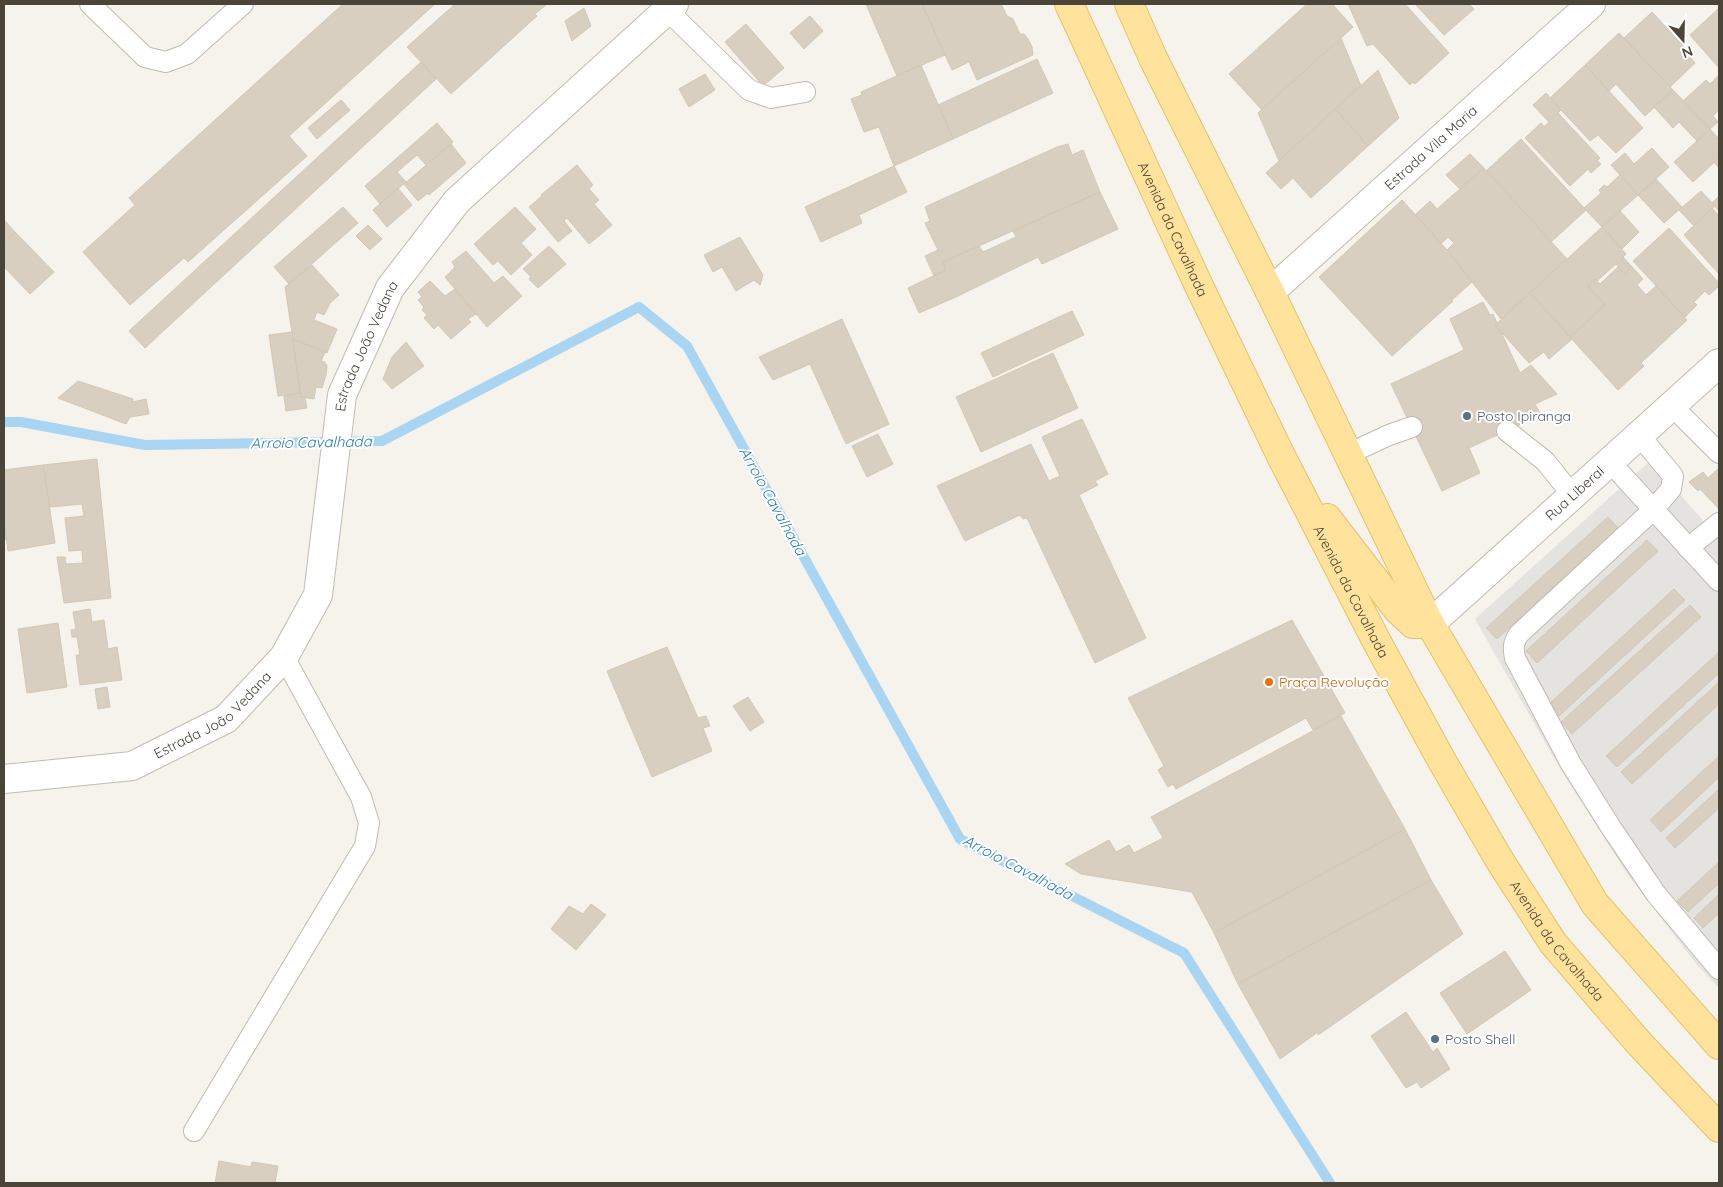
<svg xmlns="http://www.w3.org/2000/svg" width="1723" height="1187" font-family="Quicksand,sans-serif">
  <rect width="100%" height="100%" fill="#f6f3ec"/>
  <path fill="#e5e3e0" d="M1650 461 1719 538V988L1697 965 1628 875 1562 772 1475 619Z"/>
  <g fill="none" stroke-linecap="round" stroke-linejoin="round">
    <path stroke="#a9d4f2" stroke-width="10" d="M4 422H21L145 445 382 441 639 307 687 346 960 839 1184 953 1330 1183"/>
  </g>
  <g fill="#d8cfc1" stroke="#d3c7b4">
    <path d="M343 4H435L289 136 307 156 188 262 184 258 130 305 83 252 135 205 129 198Z"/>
    <path d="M455 4H547L535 14 537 16 451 94 407 47Z"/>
    <path d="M866 4H922L945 55 897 76Z"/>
    <path d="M922 4H1001L1007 16 1013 19 1020 34H1024L1028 39 1032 47 1033 55 977 80 969 62 952 70Z"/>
    <path d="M1307 4H1332L1353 27 1262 110 1229 74Z"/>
    <path d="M1348 4H1405L1449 53 1415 84 1413 82 1410 85 1373 44 1367 46Z"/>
    <path d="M1415 4H1469L1474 9 1444 35Z"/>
    <path d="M584 8 591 26 572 41 565 21Z"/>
    <path d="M1719 8V68L1690 35Z"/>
    <path d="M1652 12 1692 55 1690 57 1695 63 1670 87 1624 38Z"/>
    <path d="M810 16 823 31 804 49 790 33Z"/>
    <path d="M746 24 784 68 763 86 725 42Z"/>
    <path d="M1619 33 1673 90 1645 116 1616 84 1609 91 1585 65Z"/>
    <path d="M1341 38 1361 86 1279 161 1258 113Z"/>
    <path d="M1037 59 1053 93 953 139 938 105Z"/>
    <path d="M421 62 436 79 145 348 129 331Z"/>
    <path d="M921 65 953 139 894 166 879 127 864 132 851 99 862 95 861 92Z"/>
    <path d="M1585 65 1643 128 1616 153 1598 135 1590 141 1550 98Z"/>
    <path d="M1378 70 1399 118 1368 146 1335 109Z"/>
    <path d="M705 74 715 90 689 107 679 89Z"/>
    <path d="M1719 75V110L1713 116 1718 122 1710 129 1683 101 1706 80 1710 84Z"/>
    <path d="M1673 90 1710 129 1697 141 1679 122 1673 128 1654 107Z"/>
    <path d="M1546 93 1561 110 1549 122 1533 105Z"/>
    <path d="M341 100 350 110 317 139 308 128Z"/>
    <path d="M1335 109 1368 146 1311 198 1293 178 1281 189 1266 173Z"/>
    <path d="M1558 113 1600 158 1597 161 1601 164 1591 173 1588 169 1570 186 1525 138 1541 123 1544 127Z"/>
    <path d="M437 123 453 142 426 165 417 155 397 172 406 182 380 204 365 186Z"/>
    <path d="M1710 129 1719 139V158L1693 182 1674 162Z"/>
    <path d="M1521 139 1586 210 1551 242 1486 171Z"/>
    <path d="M451 144 466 163 429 195 428 193 418 201 404 184Z"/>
    <path d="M1068 144 1072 155 1083 150 1100 192 943 262 946 270 934 276 925 256 938 250 925 223 930 221 925 207 1057 147Z"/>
    <path d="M1652 148 1669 167 1638 195 1611 165 1625 153 1634 164Z"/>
    <path d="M1470 154 1484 168 1460 189 1446 175Z"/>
    <path d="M1719 158V168L1714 162Z"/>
    <path d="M577 165 593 185 589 189 599 200 594 204 612 225 589 244 567 218 564 221 572 231 558 242 529 207 542 196 541 195Z"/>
    <path d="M894 166 907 192 859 215 862 223 821 242 805 207Z"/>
    <path d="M1484 168 1567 259 1501 319 1447 250 1454 243 1448 237 1441 244 1415 215 1430 201 1437 209Z"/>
    <path d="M1620 175 1638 195 1602 227 1584 208 1601 193 1599 190 1604 185 1607 187Z"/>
    <path d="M1656 179 1682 207 1664 223 1638 195Z"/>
    <path d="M398 188 412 205 387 227 373 210Z"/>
    <path d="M1701 191 1715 206 1694 226 1679 210Z"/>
    <path d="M1100 192 1118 229 1042 264 1038 257 956 297 919 313 908 288 946 270 943 262 979 246 983 252 1016 237 1013 231Z"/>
    <path d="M1719 196V211L1712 203Z"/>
    <path d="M1402 200 1447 250 1472 282 1452 300 1453 301 1392 356 1319 277Z"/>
    <path d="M343 207 358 223 289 284 274 267Z"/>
    <path d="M515 207 536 229 521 243 532 255 511 275 498 261 493 265 474 244Z"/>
    <path d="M1712 208 1719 216V274L1684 235Z"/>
    <path d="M1620 211 1639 232 1622 249 1602 227Z"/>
    <path d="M4 220 15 232 4 243Z"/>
    <path d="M368 225 382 239 370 250 356 236Z"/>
    <path d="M1602 227 1626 254 1621 259 1630 269 1625 274 1616 264 1597 281 1595 279 1588 286 1605 305 1570 337 1530 293Z"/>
    <path d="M1669 228 1719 283V286L1709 295 1705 291 1694 302 1697 305 1685 317 1633 261Z"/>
    <path d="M15 232 54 272 30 294 4 267V243Z"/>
    <path d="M740 237 763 275 760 285 754 280 736 291 722 267 713 272 704 255Z"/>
    <path d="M549 246 566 264 538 288 529 279 531 277 523 269Z"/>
    <path d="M466 251 494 283 503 276 522 296 487 327 445 277 455 267 452 262Z"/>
    <path d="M1623 257 1643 279 1637 285 1646 295 1656 286 1687 320 1641 363 1644 366 1618 390 1570 337 1605 305 1588 286 1595 279 1600 284 1618 267 1625 274 1630 269 1621 259Z"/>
    <path d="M312 265 339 295 330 303 324 315 317 312 314 320 337 329 327 353 293 339 285 287Z"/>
    <path d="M430 281 445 296 455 289 476 314 468 319 471 322 451 339 438 325 434 329 424 318 427 315 422 310 424 307 418 300 422 297 418 292Z"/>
    <path d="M1530 293 1572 339 1549 359 1544 352 1529 363 1495 325Z"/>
    <path d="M1483 302 1490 315 1493 314 1497 323 1495 325 1502 334 1520 373 1531 365 1557 394 1535 404 1541 415 1469 448 1480 473 1442 491 1391 384 1464 350 1450 319Z"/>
    <path d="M1072 311 1084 335 993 377 981 353Z"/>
    <path d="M842 319 889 424 846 444 810 364 773 380 759 357Z"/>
    <path d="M292 332 300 393 278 396 269 335Z"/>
    <path d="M293 339 325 352 321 361 325 362V364L327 365 326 375 322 388 316 387 314 399 301 397Z"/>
    <path d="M406 342 424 366 392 389 383 379 392 357Z"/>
    <path d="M1053 353 1078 408 981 452 956 397Z"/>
    <path d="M78 381 133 399 132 402 146 399 149 414 130 417 126 424 58 398Z"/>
    <path d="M300 393 301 397H305L307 408 286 411 284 396Z"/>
    <path d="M1082 419 1108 474 1095 481 1098 485 1079 495 1146 638 1095 663 1027 518 1023 519 1020 515 965 541 937 486 1031 444 1049 481 1060 476 1042 437Z"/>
    <path d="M878 434 893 464 867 477 852 446Z"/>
    <path d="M97 459 111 598 64 603 57 557H65L66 564 83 563 82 550 69 551 65 518 84 516 82 504 50 507 43 465Z"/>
    <path d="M43 465 55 543 8 551 4 517V470Z"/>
    <path d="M1719 468V509L1700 489 1698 491 1689 482 1703 472 1708 478Z"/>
    <path d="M4 517 6 539 4 540Z"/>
    <path d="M1608 517 1618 528 1497 639 1486 628Z"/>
    <path d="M1647 540 1658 551 1537 663 1526 651Z"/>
    <path d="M1674 589 1685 600 1559 716 1548 705Z"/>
    <path d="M1690 605 1701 617 1572 734 1561 722Z"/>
    <path d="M90 609 92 622 104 620 108 649 117 647 122 680 80 685 76 655H80L77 637H72L71 630 76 629 73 612Z"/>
    <path d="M1292 620 1345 713 1313 730 1306 718 1176 789 1173 784 1168 787 1158 770 1164 766 1128 698Z"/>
    <path d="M58 623 67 687 27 693 18 629Z"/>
    <path d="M667 647 698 718 706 716 710 726 703 728 712 751 652 777 607 671Z"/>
    <path d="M1719 652V673L1617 767 1606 756Z"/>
    <path d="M1719 682V704L1632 784 1621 772Z"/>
    <path d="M107 687 110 707 98 709 95 689Z"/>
    <path d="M748 697 764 722 750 731 733 706Z"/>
    <path d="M1341 716 1405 829 1214 933 1192 892 1081 874 1065 864 1109 840 1116 852 1129 845 1134 853 1163 838 1151 817Z"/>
    <path d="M1719 756V777L1661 832 1650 820Z"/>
    <path d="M1719 789V808L1675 848 1666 838Z"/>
    <path d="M1405 829 1431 880 1238 984 1214 933Z"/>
    <path d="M1719 862V883L1688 912 1677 901Z"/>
    <path d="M1431 880 1463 934 1318 1035V1032L1280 1059 1238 984Z"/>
    <path d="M1719 894V913L1703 928 1694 918Z"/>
    <path d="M591 904 606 915 576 950 551 929 569 906 583 914Z"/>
    <path d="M1505 951 1531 990 1467 1034 1440 993Z"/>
    <path d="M1406 1012 1433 1052 1437 1048 1450 1069 1421 1088 1417 1082 1406 1088 1371 1036Z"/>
    <path d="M219 1161 251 1167 252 1162 278 1166 275 1183H215Z"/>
  </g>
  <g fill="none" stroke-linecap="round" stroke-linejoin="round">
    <g stroke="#c2bbae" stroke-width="22">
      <g id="service">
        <path d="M90 4 145 57 166 62 187 54 243 4"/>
        <path d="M667 10 749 90 771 98 805 92"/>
        <path d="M1672 406 1719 453"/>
        <path d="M1507 431 1545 461 1573 496"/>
        <path d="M1639 435 1673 476 1671 489 1653 510 1519 634C1513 643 1513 648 1515 658L1571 764 1612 829 1656 894 1719 969"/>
        <path d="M1348 454 1389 435 1412 427"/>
        <path d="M1610 462 1719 581"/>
        <path d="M1688 548 1719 523"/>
        <path d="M194 1131 365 846 369 823 361 797 284 657"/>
      </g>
    </g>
    <g stroke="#c2bbae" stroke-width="30">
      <g id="minor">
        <path id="s1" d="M1270 292 1591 4"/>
      </g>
    </g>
    <g stroke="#c2bbae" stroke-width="30">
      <g id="tertiary">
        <path id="s2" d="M1430 624 1719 363"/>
        <path id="s3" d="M4 779 132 766 226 719 284 657 318 595 342 395 390 288 457 201 674 4"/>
      </g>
    </g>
    <g stroke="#e6c16a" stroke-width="30">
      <g id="primary">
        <path id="s4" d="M1069 4 1199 286 1281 456 1377 642 1442 761 1500 861 1553 943 1638 1042 1719 1128"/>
        <path d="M1129 4 1153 58 1270 292 1430 624 1595 904 1719 1045"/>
        <path d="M1327 518 1398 610 1413 624H1430"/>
      </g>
    </g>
    <use href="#service" stroke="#fff" stroke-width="20"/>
    <use href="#minor" stroke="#fff" stroke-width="28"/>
    <use href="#tertiary" stroke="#fff" stroke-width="28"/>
    <use href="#primary" stroke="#ffe39c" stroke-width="28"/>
  </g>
  <g fill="#5c6f8a" stroke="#fff" stroke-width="2">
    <circle cx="1467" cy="416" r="5"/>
    <circle cx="1435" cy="1039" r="5"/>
  </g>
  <circle fill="#e8710a" stroke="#fff" stroke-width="2" cx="1269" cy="682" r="5"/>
  <g text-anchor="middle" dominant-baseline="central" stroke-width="4" stroke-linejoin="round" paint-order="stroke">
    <g font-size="14" fill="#4b4439" stroke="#fff">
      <text stroke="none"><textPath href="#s1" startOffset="216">Estrada Vila Maria</textPath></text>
      <text stroke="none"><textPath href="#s4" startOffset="248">Avenida da Cavalhada</textPath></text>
      <text stroke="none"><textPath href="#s3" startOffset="645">Estrada João Vedana</textPath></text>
      <text stroke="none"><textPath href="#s2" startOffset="195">Rua Liberal</textPath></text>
      <text stroke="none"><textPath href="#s4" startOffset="652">Avenida da Cavalhada</textPath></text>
      <text stroke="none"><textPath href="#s3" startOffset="225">Estrada João Vedana</textPath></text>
      <text stroke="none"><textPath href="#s4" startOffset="1058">Avenida da Cavalhada</textPath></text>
    </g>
    <g font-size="14" fill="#4e5e75" stroke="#fff" text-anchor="start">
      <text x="1477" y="416">Posto Ipiranga</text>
      <text x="1445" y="1039">Posto Shell</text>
    </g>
    <g font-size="14" fill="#c56008" stroke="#fff" text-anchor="start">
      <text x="1279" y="682">Praça Revolução</text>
    </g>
    <g font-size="15" font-style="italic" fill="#2e7ab2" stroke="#fff">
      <text transform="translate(311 442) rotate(-1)">Arroio Cavalhada</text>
      <text transform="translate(773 501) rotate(61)">Arroio Cavalhada</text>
      <text transform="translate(1018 867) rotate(28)">Arroio Cavalhada</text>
    </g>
  </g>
  <rect width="1723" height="1187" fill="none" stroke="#4b4439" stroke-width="10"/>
  <g transform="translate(1683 40) rotate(160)" stroke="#ffffff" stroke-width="4" paint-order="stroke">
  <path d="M0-4L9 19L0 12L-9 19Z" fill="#4b4439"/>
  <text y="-8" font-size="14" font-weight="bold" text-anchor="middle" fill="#4b4439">N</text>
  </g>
</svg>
